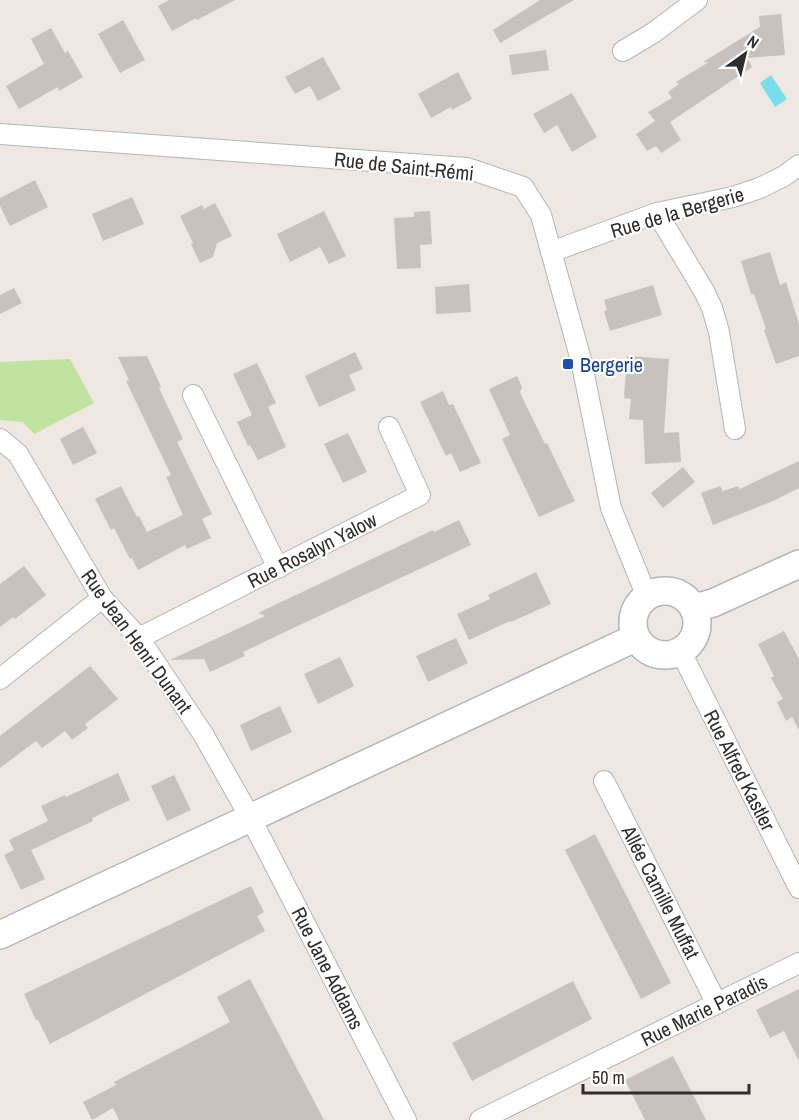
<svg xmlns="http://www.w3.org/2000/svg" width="799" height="1120" font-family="'Archivo Narrow',sans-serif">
  <rect width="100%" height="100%" fill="#efe7e1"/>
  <path fill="#c0e3a0" d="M70 359 94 403 34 434 23 422 0 420V362Z"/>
  <path fill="#78ddec" d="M771 75 787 99 775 107 760 83Z"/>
  <g fill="#c8c2bc">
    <path d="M169 0H235L197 20 196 18 172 31 158 6Z"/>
    <path d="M540 0H574L500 43 493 30Z"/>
    <path d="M781 14 785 55 747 58 752 67 670 122 681 140 661 153 656 146 647 151 636 134 655 121 648 112 672 98 668 92 679 84 676 82 709 62H703L760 27 759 16Z"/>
    <path d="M123 20 145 60 120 73 98 34Z"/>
    <path d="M51 28 65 53 68 51 83 77 59 91 58 87 19 109 6 86 44 64 31 39Z"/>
    <path d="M546 50 549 70 512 75 509 55Z"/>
    <path d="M323 57 341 89 318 101 310 86 295 94 285 77Z"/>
    <path d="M458 72 472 99 452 110 451 107 431 118 418 94Z"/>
    <path d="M572 93 597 137 572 152 557 125 544 133 533 114Z"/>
    <path d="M35 180 48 207 10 226 0 206V198Z"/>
    <path d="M132 197 144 224 103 241 92 214Z"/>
    <path d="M215 203 232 236 217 243 213 257 200 263 191 244 193 243 180 216 202 205 204 209Z"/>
    <path d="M324 211 346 256 329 264 320 247 290 262 277 234Z"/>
    <path d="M430 211 432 244 420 245 421 268 397 269 394 218 414 217V212Z"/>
    <path d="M770 252 780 285 786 282 799 324V356L776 364 764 330 766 329 754 294H751L741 261Z"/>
    <path d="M469 284 471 312 436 314 435 287Z"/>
    <path d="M653 285 662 315 610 331 604 311 607 310 604 300Z"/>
    <path d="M14 288 22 303 0 314V295Z"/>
    <path d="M355 352 363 369 349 375 356 390 319 407 305 376Z"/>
    <path d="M147 356 161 387 159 388 183 439 177 442 212 514 202 519 211 538 187 549 185 545 138 570 132 558 130 559 114 528 111 530 95 499 121 486 137 517 139 516 147 532 183 515 166 477 171 475 126 381 129 380 118 357Z"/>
    <path d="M627 356 669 359 664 433 679 432 681 462 645 464 643 420 629 419 631 399 624 398Z"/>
    <path d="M257 363 276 403 268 407 286 447 258 460 250 445 248 446 237 422 252 415 233 374Z"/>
    <path d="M517 376 522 387 520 392 523 399 545 444 547 443 575 501 539 517 502 439 510 435 489 389Z"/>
    <path d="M443 391 449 405 453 404 481 463 460 472 451 453 446 456 420 402Z"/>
    <path d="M83 427 97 453 73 465 60 439Z"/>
    <path d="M348 433 367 472 343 483 324 444Z"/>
    <path d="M799 461V488L773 501 713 525 701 493 720 486 723 491 738 486 740 489Z"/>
    <path d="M683 467 695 482 663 508 651 493Z"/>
    <path d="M459 520 471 545 287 631 243 652 245 656 210 672 204 659 170 660 265 616 258 613 414 539 433 530 434 532Z"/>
    <path d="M24 566 46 595 15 619 13 617 0 627V584Z"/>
    <path d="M536 572 551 604 511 622 510 621 469 640 457 614 490 599 488 595Z"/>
    <path d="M784 631 799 659V730L792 717 786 721 777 702 783 699 771 678 774 676 758 644Z"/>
    <path d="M456 638 468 663 428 682 416 656Z"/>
    <path d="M340 657 354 686 318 704 304 674Z"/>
    <path d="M90 666 118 699 85 724 88 728 72 740 65 731 42 748 36 741 0 768V736Z"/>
    <path d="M280 706 292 732 251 751 240 725Z"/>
    <path d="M118 773 130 800 92 818 93 821 31 850 45 879 21 890 4 855 14 850 9 840 48 821 41 806 65 795 66 797Z"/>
    <path d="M174 775 191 810 167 821 151 786Z"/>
    <path d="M595 834 671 983 641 999 565 850Z"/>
    <path d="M251 886 264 912 257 916 265 931 50 1044 38 1020H36L24 994Z"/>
    <path d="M250 979 324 1120H119L113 1108 92 1120 83 1102 116 1085 114 1082 230 1022 217 997Z"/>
    <path d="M573 981 592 1019 472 1081 452 1043Z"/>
    <path d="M799 989V1061L784 1031 770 1038 756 1010Z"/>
    <path d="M673 1056 706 1120H645L625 1080Z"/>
  </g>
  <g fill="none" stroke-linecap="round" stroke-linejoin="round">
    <g stroke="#b1b5bd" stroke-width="22">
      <g id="street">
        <path d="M623 51 653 33 697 0"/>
        <path d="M0 134 467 168 523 187 541 215 581 360 611 508 643 587 649 593"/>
        <path d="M657 213 704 291 712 308 719 332 735 429"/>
        <path d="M551 252 657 213 733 197 760 188 784 176 799 165"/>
        <path d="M193 395 278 568"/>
        <path d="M0 439 18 454 102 598 139 638 203 734 250 817 406 1120"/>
        <path d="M139 638 420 495 389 427"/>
        <path d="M681 652 799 888"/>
        <path d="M0 679 102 598"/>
        <path d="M604 781 717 1004"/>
        <path d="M480 1120 799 963"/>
      </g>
    </g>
    <g stroke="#b1b5bd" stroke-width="30">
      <g id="secondary">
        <circle cx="665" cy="623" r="32"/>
        <path d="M694 608 713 603 799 564"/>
        <path d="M0 935 635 638"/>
      </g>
    </g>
    <use href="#street" stroke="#fff" stroke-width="20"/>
    <use href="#secondary" stroke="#fff" stroke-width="27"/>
  </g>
  <rect fill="#1a4fb4" stroke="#fff" stroke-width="2" x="562" y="358" width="12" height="12" rx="3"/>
  <g text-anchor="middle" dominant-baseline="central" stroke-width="4.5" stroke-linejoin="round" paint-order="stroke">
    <g font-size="20" fill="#2e2e2e" stroke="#fff">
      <text transform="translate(404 166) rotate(6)">Rue de Saint-Rémi</text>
      <text transform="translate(677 212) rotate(-16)">Rue de la Bergerie</text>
      <text transform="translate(312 550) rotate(-27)">Rue Rosalyn Yalow</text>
      <text transform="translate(137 641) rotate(54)">Rue Jean Henri Dunant</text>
      <text transform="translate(740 770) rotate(63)">Rue Alfred Kastler</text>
      <text transform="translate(661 892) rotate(63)">Allée Camille Muffat</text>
      <text transform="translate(328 968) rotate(63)">Rue Jane Addams</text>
      <text transform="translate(704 1010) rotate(-26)">Rue Marie Paradis</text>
    </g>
    <g font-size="20" fill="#164399" stroke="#fff" text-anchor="start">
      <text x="580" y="364">Bergerie</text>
    </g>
  </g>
  <g transform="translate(745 54) rotate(34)" stroke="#ffffff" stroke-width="4.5" paint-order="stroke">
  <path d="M0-4.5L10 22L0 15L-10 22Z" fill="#2e2e2e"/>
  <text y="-9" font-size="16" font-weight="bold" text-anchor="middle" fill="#2e2e2e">N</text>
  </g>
  <path d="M583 1084v9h166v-9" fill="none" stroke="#2e2e2e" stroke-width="3"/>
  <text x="592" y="1084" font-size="18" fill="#2e2e2e" stroke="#ffffff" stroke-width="4.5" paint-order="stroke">50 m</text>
</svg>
